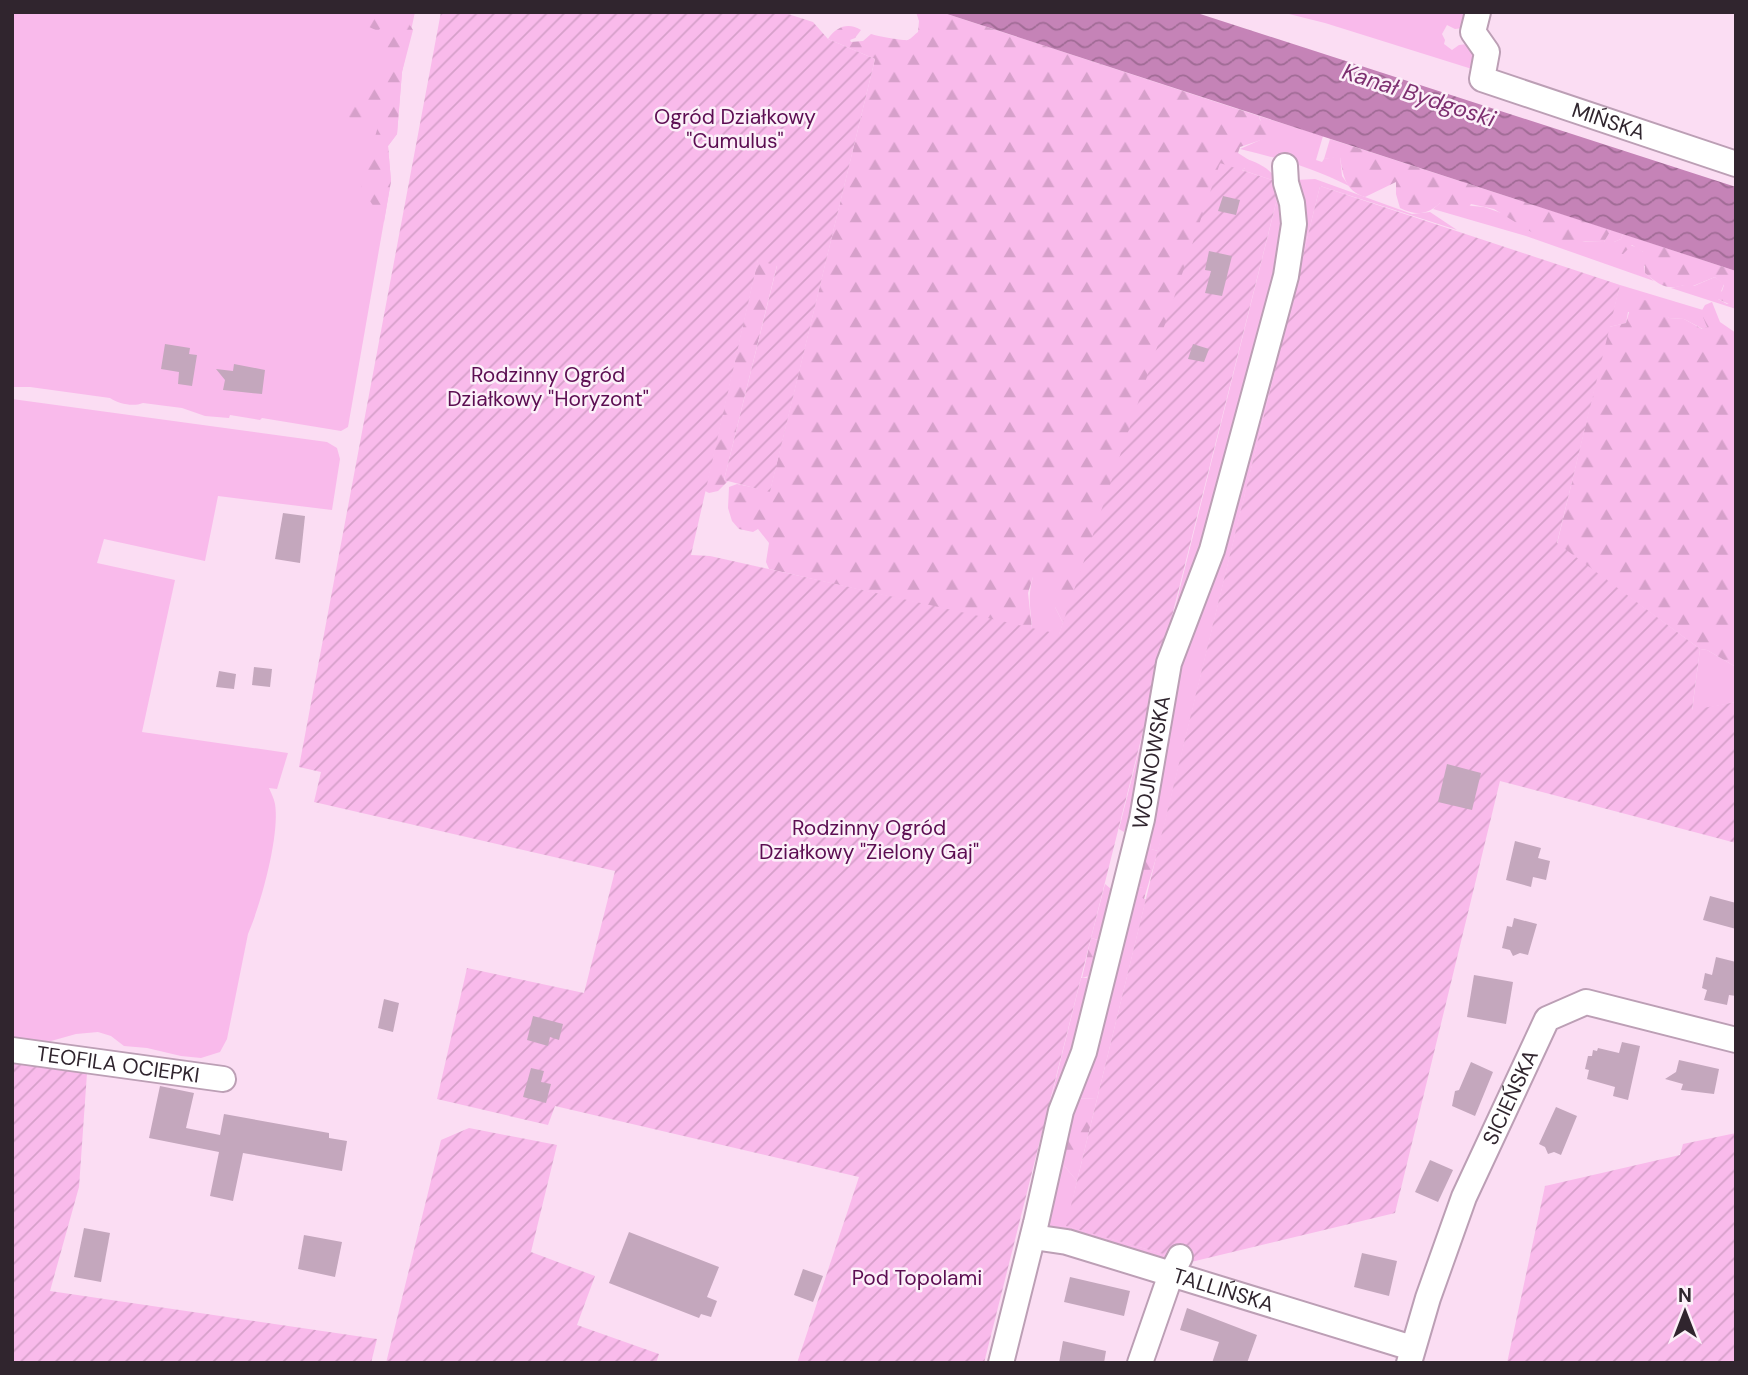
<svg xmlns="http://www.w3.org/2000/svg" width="1748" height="1375" font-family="'DM Sans',sans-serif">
  <defs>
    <pattern id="forest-firs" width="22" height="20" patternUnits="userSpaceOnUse" patternTransform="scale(1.75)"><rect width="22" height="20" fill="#f9baeb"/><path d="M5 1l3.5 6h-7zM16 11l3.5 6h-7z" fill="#d6a0ca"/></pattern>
    <pattern id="garden-furrows" width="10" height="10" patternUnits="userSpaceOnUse" patternTransform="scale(1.75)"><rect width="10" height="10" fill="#f9baeb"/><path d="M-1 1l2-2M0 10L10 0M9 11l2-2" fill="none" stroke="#d6a0ca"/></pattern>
    <pattern id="water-waves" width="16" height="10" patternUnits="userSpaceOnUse" patternTransform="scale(1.75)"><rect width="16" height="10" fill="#c583b7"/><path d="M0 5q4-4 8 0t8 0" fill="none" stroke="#a06b95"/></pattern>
  </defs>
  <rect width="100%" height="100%" fill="#fbddf3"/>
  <g fill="#f9baeb">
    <path d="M12 12H415L402 72 397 134 388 146 391 181 348 427 341 431 262 418 260 420 230 415 229 418 205 416 182 408 143 403C133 407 119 404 110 398L30 387H12Z"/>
    <path d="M1281 12H1475L1463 28 1455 29 1447 25 1442 34 1445 40 1444 44 1452 50 1459 45 1467 44 1478 50 1472 69 1325 23Z"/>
    <path d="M1259 116 1323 136 1316 160 1322 162 1324 159 1340 156 1342 176 1349 186C1313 168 1278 158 1240 149L1267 137Z"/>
    <path d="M1242 158C1279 167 1284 188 1290 222L1229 471 1205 526 1194 570 1164 652 1278 195 1272 180 1242 170 1245 168Z"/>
    <path d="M1315 179 1412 214 1430 212 1457 230 1320 186 1158 851 1151 849 1149 836 1163 725 1205 575 1296 180Z"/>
    <path d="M1440 203 1484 207 1585 242H1604L1611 230 1623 234 1621 239 1614 242 1637 247 1643 252 1645 273 1654 281 1526 236 1433 209Z"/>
    <path d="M1715 277 1724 284 1718 299 1727 304 1736 302V309L1671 288 1684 285 1694 286Z"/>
    <path d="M1620 285 1703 310 1707 328 1703 329 1684 319 1669 318 1662 313 1628 312 1626 323 1609 327Z"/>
    <path d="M12 399 327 442 337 448 340 459 332 510 218 496 205 561 104 539 97 563 175 580 142 732 288 753 277 789 269 788C271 793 274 798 275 804 280 835 261 904 248 934L227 1039 220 1052 201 1058 181 1056 147 1048 124 1046 111 1036 98 1032 76 1034 51 1041 12 1040Z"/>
    <path d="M1055 576V607L1063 623 1059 635 1032 629C1031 610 1027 596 1033 577Z"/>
    <path d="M1700 649 1707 650 1736 667V702L1692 711Z"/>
    <path d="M1162 659 1132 824H1127L1124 832 1119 829Z"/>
    <path d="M1105 884 1111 889 1118 885 1101 963 1052 1114 1047 1115 1081 978H1087L1099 940 1091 938Z"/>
    <path d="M1137 887 1143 888 1144 899H1146L1097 1099 1073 1098Z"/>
    <path d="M1060 1161 1077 1181 1067 1226 1174 1257 1165 1265 1056 1231 1046 1225 1062 1168Z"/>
  </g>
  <g fill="url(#forest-firs)">
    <path d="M357 12H392L391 17 378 31 369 27Z"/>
    <path d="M916 12H941L1259 116 1260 120 1268 127 1267 138 1240 147 1238 153 1249 160V164L1238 174 1063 623 1055 607V577H1033L1028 593 1032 629 769 569 766 562 769 543 758 529 753 532 739 529 732 521 728 508 729 487 737 484 770 491 875 59 828 39C836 26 849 22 861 30L855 38 850 40 851 42 863 41 871 34C876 36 905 41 908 40 912 38 915 34 918 32L919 21Z"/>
    <path d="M404 16 413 30 402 72 397 134 388 146 391 181 384 222 362 189 358 173 374 140 380 120 371 116 354 121 346 115 353 94 384 78 396 66 385 44Z"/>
    <path d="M1330 139 1611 230 1604 242 1559 241 1533 233 1494 209 1471 204 1465 212 1453 214 1440 203C1427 215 1416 216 1400 208L1396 194V182L1365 197C1345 191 1343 175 1340 157L1324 159Z"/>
    <path d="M1623 234 1736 271V302L1731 305 1718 299 1716 295 1722 291 1724 285 1715 277 1688 288 1684 285C1667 291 1658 284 1645 273V266L1639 261 1643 252 1632 245 1623 254 1618 253 1614 242 1621 239Z"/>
    <path d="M758 259 777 265 724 480 728 481 718 491 709 493 705 491Z"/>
    <path d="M1641 299 1652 302 1669 318 1684 319 1702 329 1707 327 1701 312 1705 305 1712 302 1720 322 1736 333V667L1707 650 1700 649 1557 544 1609 327 1626 323 1632 302Z"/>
    <path d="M1149 836 1151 849 1158 851 1144 899 1141 897 1143 888 1137 887Z"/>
    <path d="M1091 938 1101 941 1092 975 1082 978Z"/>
    <path d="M1073 1098 1097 1099 1077 1181 1060 1161Z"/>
  </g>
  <g fill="url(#garden-furrows)">
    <path d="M441 12H782L813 22 828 39 875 59 770 492 724 480 777 266 758 260 691 555 710 556 1059 634 1220 163 1272 180 1278 195 984 1363H797L859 1177 555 1106 548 1125 437 1099 467 968 584 993 615 871 314 802 321 772 299 767Z"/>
    <path d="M1320 186 1620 285 1557 543 1700 649 1692 710 1736 702V843L1500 781 1395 1213 1191 1262 1066 1226Z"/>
    <path d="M12 1062 87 1073 79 1187 50 1291 377 1339 371 1363H12Z"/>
    <path d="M469 1128 557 1145 531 1252 595 1276 577 1325 659 1354 656 1363H386L441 1140Z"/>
    <path d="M1736 1133V1363H1507L1545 1186 1680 1155 1683 1144Z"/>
  </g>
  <path fill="url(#water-waves)" d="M941 12H1194L1736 187V271Z"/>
  <g fill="#c4a7bd">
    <path d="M1223 196 1240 200 1236 215 1218 211Z"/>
    <path d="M1209 251 1232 256 1222 296 1205 293 1211 271 1205 270Z"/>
    <path d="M165 344 190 348 189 354 197 355 192 386 178 384 179 372 161 369Z"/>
    <path d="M1193 344 1209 349 1204 362 1188 359Z"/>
    <path d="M234 364 265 370 262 394 223 390 225 380 216 369 233 371Z"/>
    <path d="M283 513 305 516 300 563 275 559Z"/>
    <path d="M254 667 272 669 270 687 252 685Z"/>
    <path d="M219 671 236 674 234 689 216 687Z"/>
    <path d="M1447 764 1481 773 1472 810 1438 802Z"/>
    <path d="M1515 841 1541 848 1538 858 1550 861 1546 880 1533 877 1531 887 1506 880Z"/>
    <path d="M1710 896 1736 903V929L1703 920Z"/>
    <path d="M1514 918 1537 924 1528 955 1520 953 1513 956 1510 950 1502 948 1507 926 1512 927Z"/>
    <path d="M1716 957 1736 962V996L1729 995 1727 1005 1704 1000 1707 990 1702 988 1705 973 1712 975Z"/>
    <path d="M1474 975 1513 982 1506 1024 1467 1017Z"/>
    <path d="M384 999 399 1003 393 1032 378 1028Z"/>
    <path d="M533 1016 563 1024 559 1040 550 1037 548 1046 527 1040Z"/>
    <path d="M1622 1042 1640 1046 1628 1100 1613 1096 1615 1087 1587 1079 1589 1070 1585 1069 1588 1056H1592L1593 1050 1597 1051 1598 1048 1619 1053Z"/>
    <path d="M1679 1060 1719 1069 1714 1094 1681 1090 1683 1084 1665 1079 1676 1072Z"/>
    <path d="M1471 1062 1493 1072 1475 1116 1452 1106 1455 1091 1459 1090Z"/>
    <path d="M531 1068 544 1071 541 1082 551 1084 546 1103 523 1097Z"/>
    <path d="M160 1086 194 1093 186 1128 220 1135 224 1114 329 1133V1138L347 1141 342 1171 243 1153 233 1201 210 1196 219 1152 149 1138Z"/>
    <path d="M1556 1107 1577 1116 1561 1155 1554 1152 1548 1154 1545 1147 1539 1144Z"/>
    <path d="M1430 1160 1453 1170 1438 1202 1415 1192Z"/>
    <path d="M84 1228 110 1233 101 1282 74 1277Z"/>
    <path d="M629 1232 719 1267 707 1297 717 1301 711 1317 701 1314 699 1318 609 1283Z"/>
    <path d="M304 1235 342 1242 335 1277 298 1269Z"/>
    <path d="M1362 1253 1397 1261 1389 1296 1354 1287Z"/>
    <path d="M803 1269 823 1276 813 1302 794 1295Z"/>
    <path d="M1070 1277 1130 1291 1124 1316 1064 1302Z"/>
    <path d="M1187 1308 1257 1335 1247 1363H1212L1219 1342 1180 1330Z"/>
    <path d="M1063 1341 1106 1351 1104 1363H1059Z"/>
  </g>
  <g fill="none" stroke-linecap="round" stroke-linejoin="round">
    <g stroke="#bc9fb5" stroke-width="28">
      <g id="minor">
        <path id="s1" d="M1478 12 1473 32 1487 52 1482 79 1736 164"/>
        <path id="s2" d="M12 1050 223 1079"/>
        <path id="s3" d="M1033 1237 1067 1242 1412 1348"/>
        <path id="s4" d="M1001 1363 1036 1223 1061 1111 1084 1052 1142 819 1169 663 1212 550 1286 276 1294 224 1292 203 1286 183 1285 166"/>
        <path d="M1140 1363 1171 1274 1180 1257"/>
        <path id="s5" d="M1409 1363 1428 1298 1464 1197 1547 1019 1586 1002 1736 1040"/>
      </g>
    </g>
    <use href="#minor" stroke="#fff" stroke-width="24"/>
  </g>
  <g text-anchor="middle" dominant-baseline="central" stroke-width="5" stroke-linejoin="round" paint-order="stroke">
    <g font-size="21" fill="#5c0d52" stroke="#fcf0f9">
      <text x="735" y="117">Ogród Działkowy<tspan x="735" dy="24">"Cumulus"</tspan></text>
      <text x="548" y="375">Rodzinny Ogród<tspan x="548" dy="24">Działkowy "Horyzont"</tspan></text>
      <text x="869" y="828">Rodzinny Ogród<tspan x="869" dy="24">Działkowy "Zielony Gaj"</tspan></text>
      <text x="917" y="1278">Pod Topolami</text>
    </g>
    <g font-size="21" fill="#30252e" stroke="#fcf0f9">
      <text stroke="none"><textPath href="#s1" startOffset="206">MIŃSKA</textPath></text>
      <text stroke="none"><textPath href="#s4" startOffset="620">WOJNOWSKA</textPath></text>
      <text stroke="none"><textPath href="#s2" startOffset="107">TEOFILA OCIEPKI</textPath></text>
      <text stroke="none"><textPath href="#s5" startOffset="285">SICIEŃSKA</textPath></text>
      <text stroke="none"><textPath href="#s3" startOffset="198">TALLIŃSKA</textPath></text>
    </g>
    <g font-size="23" font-style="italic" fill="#7d2f70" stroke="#fcf0f9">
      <text transform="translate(1419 95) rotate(18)">Kanał Bydgoski</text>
    </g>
  </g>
  <rect width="1748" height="1375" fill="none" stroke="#30252e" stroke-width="28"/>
  <g transform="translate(1685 1312)" stroke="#fcf0f9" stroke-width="5" paint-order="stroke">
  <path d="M0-5L12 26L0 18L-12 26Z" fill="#30252e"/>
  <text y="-10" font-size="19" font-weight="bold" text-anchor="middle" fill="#30252e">N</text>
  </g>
</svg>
